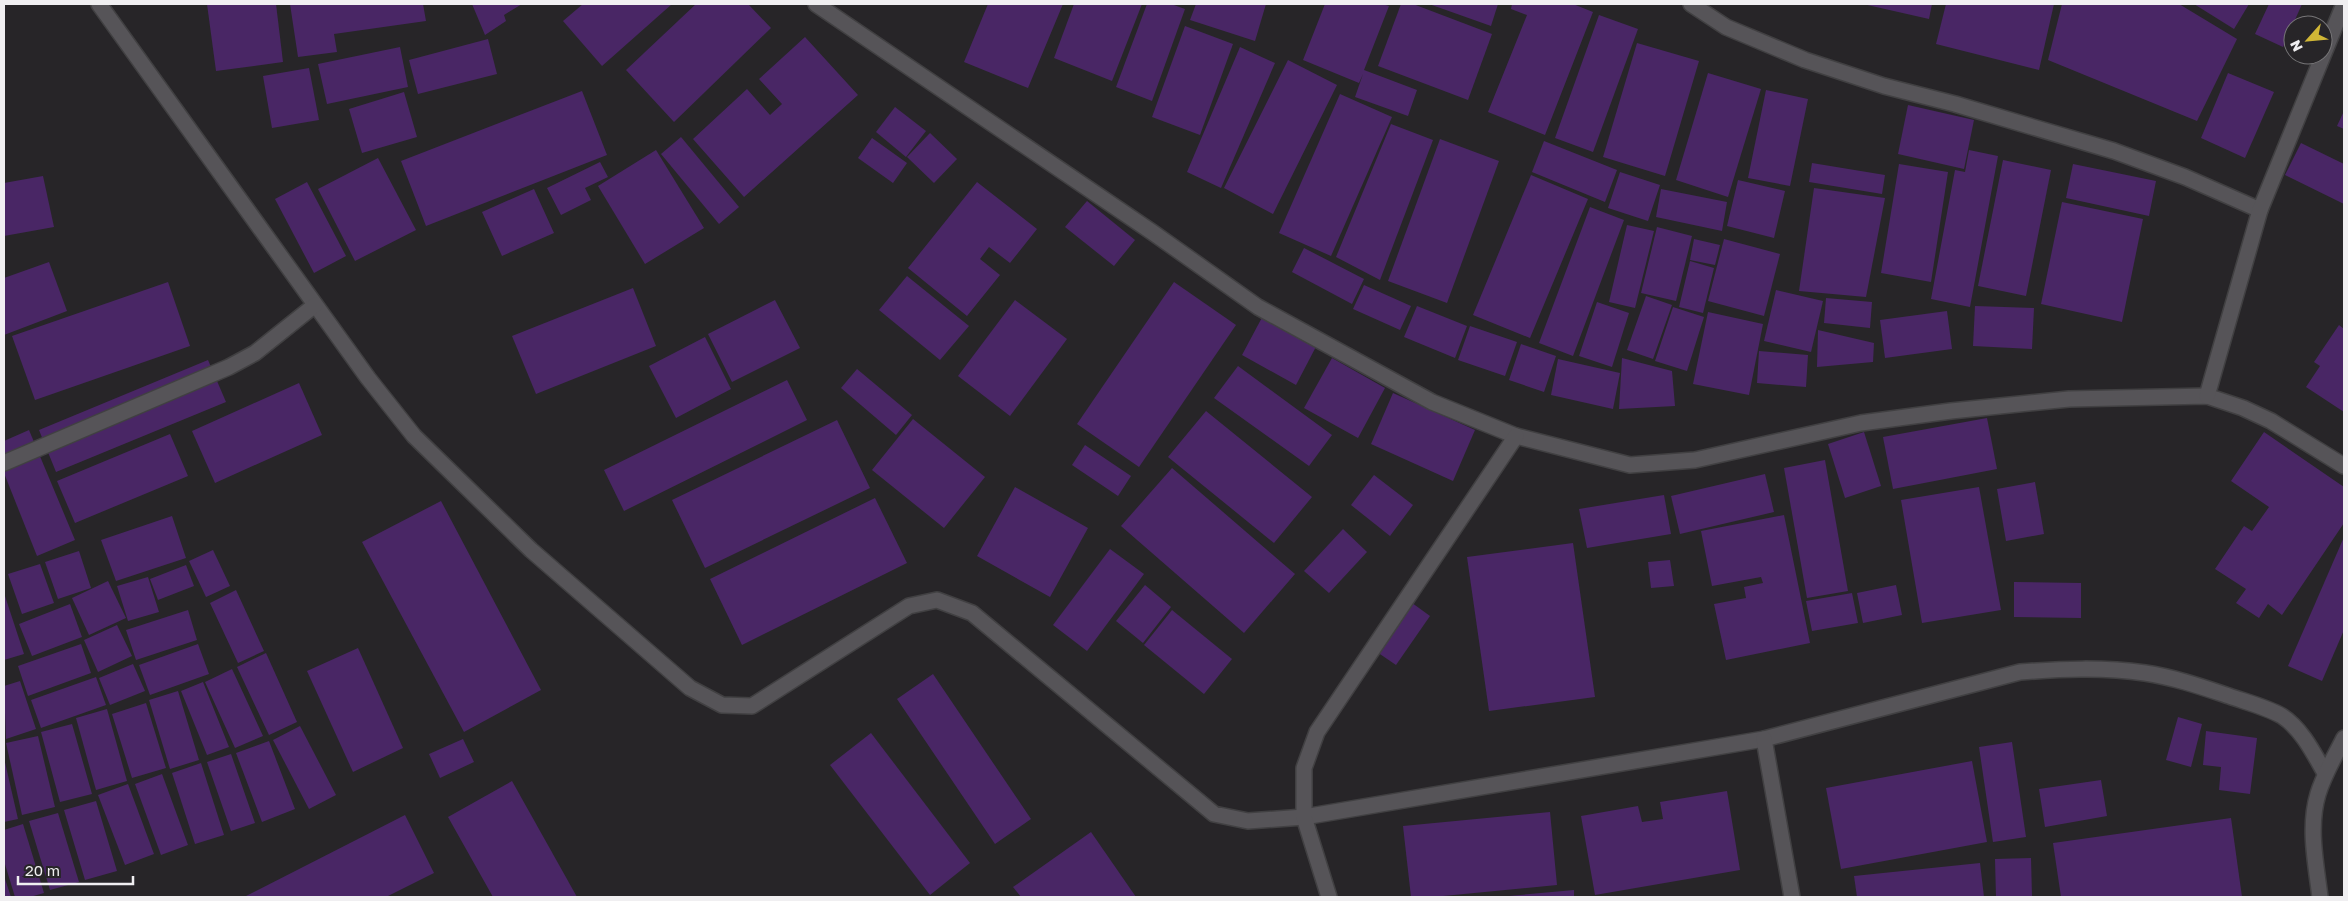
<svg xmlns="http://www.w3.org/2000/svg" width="2348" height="901" font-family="'Golos Text',sans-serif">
  <rect width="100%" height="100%" fill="#272528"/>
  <g fill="#492665">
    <path d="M207 4H276L283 62 216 71Z"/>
    <path d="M290 4H423L426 21 334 34 337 52 298 57Z"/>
    <path d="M472 4H522L504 15 506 21 485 35Z"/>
    <path d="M583 4H672L602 66 563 21Z"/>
    <path d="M696 4H748L771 28 674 122 626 70Z"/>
    <path d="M988 4H1063L1028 88 964 62Z"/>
    <path d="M1074 4H1142L1112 81 1054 58Z"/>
    <path d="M1147 4H1171L1185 9 1152 101 1116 87Z"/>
    <path d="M1196 4H1266L1255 41 1190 20Z"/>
    <path d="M1325 4H1382L1389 6 1364 70 1417 90 1408 116 1355 97 1363 74 1359 83 1303 60Z"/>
    <path d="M1401 4H1413L1492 34 1468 100 1378 66Z"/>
    <path d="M1429 4H1498L1491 26Z"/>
    <path d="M1512 4H1573L1593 12 1545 135 1488 112 1527 15 1511 9Z"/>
    <path d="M1863 4H1932L1929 19Z"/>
    <path d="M1946 4H2054L2039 70 1936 44Z"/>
    <path d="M2062 4H2179L2237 39 2197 121 2048 60Z"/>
    <path d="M2194 4H2249L2234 29Z"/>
    <path d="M2269 4H2302L2283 47 2255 34Z"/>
    <path d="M1599 15 1638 29 1593 152 1555 138Z"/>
    <path d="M1185 26 1233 44 1200 135 1152 117Z"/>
    <path d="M805 37 858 95 744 197 693 139 747 89 770 115 782 104 759 79Z"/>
    <path d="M488 39 497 74 418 94 409 60Z"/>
    <path d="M1637 43 1699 61 1665 176 1603 157Z"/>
    <path d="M400 47 408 87 327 104 318 64Z"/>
    <path d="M1240 47 1275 63 1221 188 1187 172Z"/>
    <path d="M1288 60 1337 85 1273 214 1224 188Z"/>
    <path d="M309 68 319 120 272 128 263 76Z"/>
    <path d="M1708 73 1761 89 1728 197 1676 180Z"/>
    <path d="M2228 73 2274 92 2245 158 2201 138Z"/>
    <path d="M1766 90 1808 99 1790 186 1748 178Z"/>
    <path d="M582 91 607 155 426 226 401 161Z"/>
    <path d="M404 92 417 137 362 153 349 109Z"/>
    <path d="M1340 94 1392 117 1331 256 1279 233Z"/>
    <path d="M1908 105 1974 120 1964 169 1898 154Z"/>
    <path d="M895 107 926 131 906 157 876 132Z"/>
    <path d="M2344 111V129L2337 126Z"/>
    <path d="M1391 124 1433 140 1380 280 1336 257Z"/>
    <path d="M930 133 957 159 934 183 907 157Z"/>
    <path d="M681 137 739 207 719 224 661 154Z"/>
    <path d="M872 138 907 163 893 183 858 158Z"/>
    <path d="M1440 139 1499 161 1447 303 1388 281Z"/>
    <path d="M1544 141 1617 170 1605 202 1532 172Z"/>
    <path d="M2301 143 2344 164V204L2285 175Z"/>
    <path d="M656 150 704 228 645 264 598 186Z"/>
    <path d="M1969 150 1998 156 1970 307 1931 299 1955 170 1965 172Z"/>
    <path d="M378 158 416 230 355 261 318 189Z"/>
    <path d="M2003 160 2051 170 2026 296 1978 286Z"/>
    <path d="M600 162 608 177 585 188 591 200 561 215 547 188Z"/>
    <path d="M1812 163 1885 175 1882 194 1809 182Z"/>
    <path d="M1899 164 1948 172 1931 282 1881 273Z"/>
    <path d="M2073 164 2156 181 2149 216 2066 198Z"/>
    <path d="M1620 172 1660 185 1648 221 1608 208Z"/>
    <path d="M1531 175 1588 199 1530 338 1473 315Z"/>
    <path d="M43 176 54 227 4 236V183Z"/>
    <path d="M1738 180 1785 191 1774 238 1727 226Z"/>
    <path d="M307 182 346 256 314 273 275 199Z"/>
    <path d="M977 182 1037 229 1010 263 989 247 980 259 1000 275 967 316 908 268Z"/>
    <path d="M1814 188 1885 198 1866 297 1799 291Z"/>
    <path d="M534 189 554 233 502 256 482 212Z"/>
    <path d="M1661 189 1727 202 1722 231 1656 217Z"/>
    <path d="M1087 201 1135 240 1114 266 1065 227Z"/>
    <path d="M2062 202 2143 219 2122 322 2041 304Z"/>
    <path d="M1590 207 1624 220 1573 356 1539 343Z"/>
    <path d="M1627 225 1654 231 1635 308 1609 302Z"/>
    <path d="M1657 227 1692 236 1676 301 1641 293Z"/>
    <path d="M1694 239 1720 245 1715 265 1690 260Z"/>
    <path d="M1724 239 1780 254 1764 316 1708 301Z"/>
    <path d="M1304 248 1364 279 1352 304 1292 272Z"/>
    <path d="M1690 261 1714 268 1703 313 1679 307Z"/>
    <path d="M49 262 67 311 4 335V278Z"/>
    <path d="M907 276 969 326 940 360 879 310Z"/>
    <path d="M168 282 190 346 35 400 12 336Z"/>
    <path d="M1174 282 1236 325 1139 467 1077 424Z"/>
    <path d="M1364 285 1411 306 1400 330 1353 309Z"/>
    <path d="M633 288 656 346 536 394 512 336Z"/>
    <path d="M1776 290 1823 301 1811 352 1764 341Z"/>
    <path d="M1646 296 1672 305 1653 359 1627 350Z"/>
    <path d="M1826 298 1872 302 1870 328 1824 323Z"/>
    <path d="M775 300 800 348 732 382 708 334Z"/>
    <path d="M1015 300 1067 339 1010 416 958 376Z"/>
    <path d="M1597 302 1629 313 1612 367 1579 356Z"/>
    <path d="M1417 306 1467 326 1455 358 1404 337Z"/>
    <path d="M1975 306 2034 308 2032 349 1973 346Z"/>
    <path d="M1673 307 1704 317 1687 371 1655 361Z"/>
    <path d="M1266 310 1320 339 1296 385 1242 355Z"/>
    <path d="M1947 311 1952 349 1885 358 1880 320Z"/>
    <path d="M1708 312 1763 324 1749 395 1693 384Z"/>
    <path d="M2339 325 2344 329V412L2306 387 2320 366 2314 362Z"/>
    <path d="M1470 326 1517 342 1505 376 1458 360Z"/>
    <path d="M1818 330 1874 343 1873 362 1817 367Z"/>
    <path d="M705 337 731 389 676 418 649 366Z"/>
    <path d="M1521 344 1556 356 1544 392 1509 380Z"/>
    <path d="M1759 351 1808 355 1806 387 1757 383Z"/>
    <path d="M1332 358 1385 388 1358 438 1304 408Z"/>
    <path d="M1622 358 1672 371 1675 406 1619 409Z"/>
    <path d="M1558 359 1620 373 1613 409 1551 395Z"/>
    <path d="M208 360 226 402 56 472 39 430Z"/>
    <path d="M1238 366 1332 435 1309 466 1214 398Z"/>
    <path d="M857 369 912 415 896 435 841 388Z"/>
    <path d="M787 380 807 420 624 511 604 470Z"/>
    <path d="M299 383 322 435 215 483 192 431Z"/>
    <path d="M1393 393 1475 430 1453 481 1371 444Z"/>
    <path d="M1206 411 1312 497 1274 543 1168 457Z"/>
    <path d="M1987 418 1997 469 1893 489 1883 437Z"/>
    <path d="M913 419 985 477 944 528 872 470Z"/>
    <path d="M837 420 870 488 705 568 672 500Z"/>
    <path d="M29 430 75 540 37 556 4 473V441Z"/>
    <path d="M1864 432 1881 486 1845 498 1828 444Z"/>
    <path d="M2264 432 2344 487V523L2282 615 2268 604 2259 618 2236 603 2246 589 2215 569 2244 526 2252 531 2269 507 2231 481Z"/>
    <path d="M170 434 188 476 75 523 57 481Z"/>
    <path d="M1085 445 1131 476 1118 496 1072 465Z"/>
    <path d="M1825 460 1848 591 1807 598 1784 468Z"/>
    <path d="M1172 468 1295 574 1244 633 1121 526Z"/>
    <path d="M1765 474 1774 512 1680 534 1671 496Z"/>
    <path d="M1374 475 1413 505 1390 536 1351 505Z"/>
    <path d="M2035 482 2044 534 2006 541 1997 489Z"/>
    <path d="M1015 487 1088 528 1050 597 977 556Z"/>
    <path d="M1979 487 2001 610 1922 623 1901 500Z"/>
    <path d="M1664 495 1671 534 1587 548 1579 509Z"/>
    <path d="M875 498 907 563 742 645 710 579Z"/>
    <path d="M441 501 541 690 464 732 362 542Z"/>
    <path d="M1784 515 1810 643 1726 660 1714 604 1746 598 1744 587 1763 583 1761 577 1712 586 1701 531Z"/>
    <path d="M172 516 186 558 116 581 101 540Z"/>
    <path d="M1343 529 1367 552 1329 593 1304 571Z"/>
    <path d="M2344 537V630L2322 681 2288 666Z"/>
    <path d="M1573 543 1595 697 1489 711 1467 557Z"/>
    <path d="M1110 549 1144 574 1087 651 1053 625Z"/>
    <path d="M213 550 230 586 206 597 189 561Z"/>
    <path d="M79 551 91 588 58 599 45 562Z"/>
    <path d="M1670 560 1674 586 1651 588 1648 562Z"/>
    <path d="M40 564 54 603 22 614 8 574Z"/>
    <path d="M186 565 194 586 158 600 150 579Z"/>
    <path d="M148 577 159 612 128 621 117 586Z"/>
    <path d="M108 581 126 618 89 635 72 598Z"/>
    <path d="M2014 582 2081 583V618L2014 617Z"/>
    <path d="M1145 585 1171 607 1143 643 1116 621Z"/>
    <path d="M1896 585 1902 615 1863 623 1857 593Z"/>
    <path d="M236 590 264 651 238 663 210 603Z"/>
    <path d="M4 593 24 654 4 660Z"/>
    <path d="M1852 593 1858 623 1812 631 1806 601Z"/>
    <path d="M1408 600 1430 616 1396 665 1374 650Z"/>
    <path d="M70 604 82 637 32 656 19 624Z"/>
    <path d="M188 610 197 640 136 660 126 630Z"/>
    <path d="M1172 610 1232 659 1204 694 1144 645Z"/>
    <path d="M117 625 132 656 98 672 84 640Z"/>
    <path d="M81 644 91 673 28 696 18 666Z"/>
    <path d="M198 644 209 674 150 695 139 665Z"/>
    <path d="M358 648 403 748 353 772 307 671Z"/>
    <path d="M266 653 297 722 269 735 237 667Z"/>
    <path d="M133 664 145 691 110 705 99 678Z"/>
    <path d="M232 669 263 736 235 748 205 682Z"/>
    <path d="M933 674 1031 819 995 844 897 699Z"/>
    <path d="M96 677 106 705 41 728 31 700Z"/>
    <path d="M20 681 36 729 6 739 4 686Z"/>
    <path d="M203 682 229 747 207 755 181 691Z"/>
    <path d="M178 691 199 760 170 769 149 700Z"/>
    <path d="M146 703 166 768 132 778 112 714Z"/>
    <path d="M107 709 127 781 96 790 76 718Z"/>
    <path d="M2178 717 2202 724 2191 767 2166 760Z"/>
    <path d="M72 724 92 794 60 802 41 732Z"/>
    <path d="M300 726 336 795 309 809 273 740Z"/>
    <path d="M2206 731 2257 738 2250 794 2219 790 2221 767 2203 765Z"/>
    <path d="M871 733 970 863 930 895 830 765Z"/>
    <path d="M38 736 55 807 22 815 6 743Z"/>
    <path d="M463 739 474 762 440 778 429 754Z"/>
    <path d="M269 741 295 809 262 822 236 753Z"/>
    <path d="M2012 742 2026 837 1993 842 1979 747Z"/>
    <path d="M231 754 255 823 231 831 207 762Z"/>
    <path d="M4 758 18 819 4 822Z"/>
    <path d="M1972 761 1987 842 1841 869 1826 788Z"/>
    <path d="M201 763 224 835 195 844 172 773Z"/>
    <path d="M162 774 188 845 161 855 135 784Z"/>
    <path d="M2101 780 2107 816 2045 827 2039 789Z"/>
    <path d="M512 781 577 897H493L448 817Z"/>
    <path d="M128 784 154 854 125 865 98 795Z"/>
    <path d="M1727 791 1740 870 1595 895 1581 816 1638 806 1642 822 1663 819 1660 802Z"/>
    <path d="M96 801 117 871 85 880 64 810Z"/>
    <path d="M1550 812 1557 885 1433 897H1411L1403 826Z"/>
    <path d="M58 813 79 882 50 890 29 821Z"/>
    <path d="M405 815 434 873 386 897H244Z"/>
    <path d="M2231 818 2242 897H2061L2053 843Z"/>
    <path d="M23 824 44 893 30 897H15L4 861V830Z"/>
    <path d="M1091 832 1136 897H1021L1013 887Z"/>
    <path d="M2031 858 2032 897H1996L1995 859Z"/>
    <path d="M1980 863 1984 897H1857L1854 876Z"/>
    <path d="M4 876 11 897H4Z"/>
    <path d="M1574 890V897H1509V896Z"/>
  </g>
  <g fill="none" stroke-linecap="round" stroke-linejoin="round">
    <g stroke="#414042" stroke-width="18">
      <g id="minor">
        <path d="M99 4 368 378 414 436 531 550 690 688 722 705 752 706 909 606 937 600 972 613 1214 814 1248 821 1304 817 1764 739 2020 672C2061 669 2103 667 2145 673 2173 677 2202 687 2229 696 2246 702 2266 707 2282 716 2302 729 2314 754 2325 773"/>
        <path d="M816 4 1152 232 1258 307 1432 402 1516 436 1630 465 1695 460 1861 423 1951 411 2069 399 2207 396 2243 408 2271 421 2344 466"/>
        <path d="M1691 4 1726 27 1805 60 1884 86 1955 104 2114 151 2185 177 2260 210"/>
        <path d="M2207 396 2260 210 2344 4"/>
        <path d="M4 463 229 367 255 353 315 305"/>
        <path d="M1764 739 1792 897"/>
        <path d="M1329 897 1304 817V768L1317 732 1516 436"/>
        <path d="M2320 897C2316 864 2308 827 2318 794 2324 774 2335 756 2344 738"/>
      </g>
    </g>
    <use href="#minor" stroke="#565458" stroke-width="15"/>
  </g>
  <rect width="2348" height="901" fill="none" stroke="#f0eff1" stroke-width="10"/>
  <g transform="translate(2308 40) rotate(243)"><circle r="24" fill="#272528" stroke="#777678"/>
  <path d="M0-4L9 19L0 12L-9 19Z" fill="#d1b736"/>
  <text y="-8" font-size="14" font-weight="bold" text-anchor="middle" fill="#f0eff1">N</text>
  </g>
  <path d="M18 876v8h115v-8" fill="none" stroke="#f0eff1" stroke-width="2.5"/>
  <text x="25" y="876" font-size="15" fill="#f0eff1" stroke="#272528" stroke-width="4" paint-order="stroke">20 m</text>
</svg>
